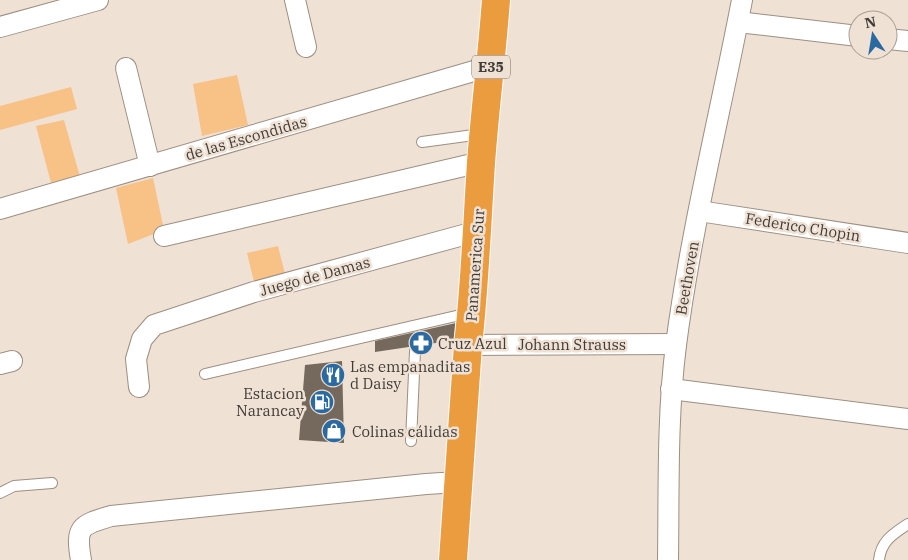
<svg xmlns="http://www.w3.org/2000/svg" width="908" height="560" font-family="'IBM Plex Serif',serif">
  <rect width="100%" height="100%" fill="#efe1d4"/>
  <g fill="#f8c186">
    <path d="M237 75 248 125 202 136 193 84Z"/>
    <path d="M71 87 77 109 0 130V106Z"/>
    <path d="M64 120 80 177 51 183 36 126Z"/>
    <path d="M153 178 164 230 128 244 116 188Z"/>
    <path d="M278 246 286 278 255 286 247 253Z"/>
  </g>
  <g fill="#75695d">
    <path d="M456 323V340L375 352V341Z"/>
    <path d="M342 361 344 443 299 440 305 365Z"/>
  </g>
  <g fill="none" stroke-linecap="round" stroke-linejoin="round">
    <g stroke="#9c8f83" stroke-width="12">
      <g id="lane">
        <path d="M422 142 481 134"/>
        <path d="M205 374 469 313"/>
        <path d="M411 441 415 351"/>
        <path d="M0 493 14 486 52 483"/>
        <path d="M879 560C881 541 893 534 908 524"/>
      </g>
    </g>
    <g stroke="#9c8f83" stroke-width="22">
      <g id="street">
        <path d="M295 0 306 47"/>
        <path d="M738 22 858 36"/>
        <path d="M0 27 98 0"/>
        <path d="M888 39 908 41"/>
        <path d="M126 68 150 166"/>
        <path d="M0 209 491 66"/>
        <path d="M699 211 908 243"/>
        <path d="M164 236 481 162"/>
        <path d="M468 345 676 344"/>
        <path d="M0 364 12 361"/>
        <path d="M139 387 136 359 142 339 154 325 254 292 478 231"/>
        <path d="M671 389 908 419"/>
        <path d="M81 560C75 526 81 525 111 516L426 484 458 482"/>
        <path d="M668 560C669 489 667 416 676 345 691 229 720 115 742 0"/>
      </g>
    </g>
    <g stroke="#fff" stroke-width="30">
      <path id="highway" d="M453 560 468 345C475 284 477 224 481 163 485 109 492 54 496 0"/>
    </g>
    <use href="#lane" stroke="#fff" stroke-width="10"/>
    <use href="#street" stroke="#fff" stroke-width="20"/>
    <use href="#highway" stroke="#ea9c3e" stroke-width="28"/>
  </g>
  <defs>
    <g id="pharmacy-disc" transform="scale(1.25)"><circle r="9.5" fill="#2a6aa1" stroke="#efe1d4"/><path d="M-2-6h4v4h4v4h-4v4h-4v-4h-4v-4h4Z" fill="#fff"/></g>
    <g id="restaurant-disc" transform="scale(1.25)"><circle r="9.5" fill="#2a6aa1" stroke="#efe1d4"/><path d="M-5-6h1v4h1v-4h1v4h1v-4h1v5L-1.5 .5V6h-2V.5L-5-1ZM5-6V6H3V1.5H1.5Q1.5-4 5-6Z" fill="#fff"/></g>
    <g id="fuel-disc" transform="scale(1.25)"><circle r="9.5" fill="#2a6aa1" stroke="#efe1d4"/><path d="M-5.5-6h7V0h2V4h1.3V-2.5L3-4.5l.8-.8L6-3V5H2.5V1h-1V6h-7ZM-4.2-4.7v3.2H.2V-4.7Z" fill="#fff"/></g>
    <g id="shop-disc" transform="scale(1.25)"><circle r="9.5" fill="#2a6aa1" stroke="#efe1d4"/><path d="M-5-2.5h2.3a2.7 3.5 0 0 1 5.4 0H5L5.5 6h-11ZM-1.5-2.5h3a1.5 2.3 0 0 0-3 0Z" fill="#fff"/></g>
  </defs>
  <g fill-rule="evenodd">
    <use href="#pharmacy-disc" x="421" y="343"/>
    <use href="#restaurant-disc" x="333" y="375"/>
    <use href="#fuel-disc" x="322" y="402"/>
    <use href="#shop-disc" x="334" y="431"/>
  </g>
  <g text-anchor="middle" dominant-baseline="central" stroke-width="5" stroke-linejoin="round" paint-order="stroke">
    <rect fill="#efe1d4" stroke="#756e66" stroke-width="1" x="472" y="55.5" width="38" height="23" rx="4"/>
    <g font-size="14" font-weight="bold" fill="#413c37">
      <text x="491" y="67">E35</text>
    </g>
    <g font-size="15" fill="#413c37" stroke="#efe1d4">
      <text transform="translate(246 138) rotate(-16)">de las Escondidas</text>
      <text transform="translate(803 227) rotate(9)">Federico Chopin</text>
      <text transform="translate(475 265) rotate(-86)">Panamerica Sur</text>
      <text transform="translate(315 276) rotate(-15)">Juego de Damas</text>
      <text transform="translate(687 278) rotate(-80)">Beethoven</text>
      <text x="572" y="344">Johann Strauss</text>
    </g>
    <g font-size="15" fill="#413c37" stroke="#efe1d4" text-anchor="start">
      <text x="438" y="343">Cruz Azul</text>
      <text x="350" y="366">Las empanaditas<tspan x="350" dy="17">d Daisy</tspan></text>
      <text x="304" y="393" text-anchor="end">Estacion<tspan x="304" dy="17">Narancay</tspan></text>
      <text x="352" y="431">Colinas cálidas</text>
    </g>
  </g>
  <g transform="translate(873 35) rotate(348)"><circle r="24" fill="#efe1d4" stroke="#a99f95"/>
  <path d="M0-4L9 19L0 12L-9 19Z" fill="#2a6aa1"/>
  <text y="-8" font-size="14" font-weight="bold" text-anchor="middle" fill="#413c37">N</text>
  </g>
</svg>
